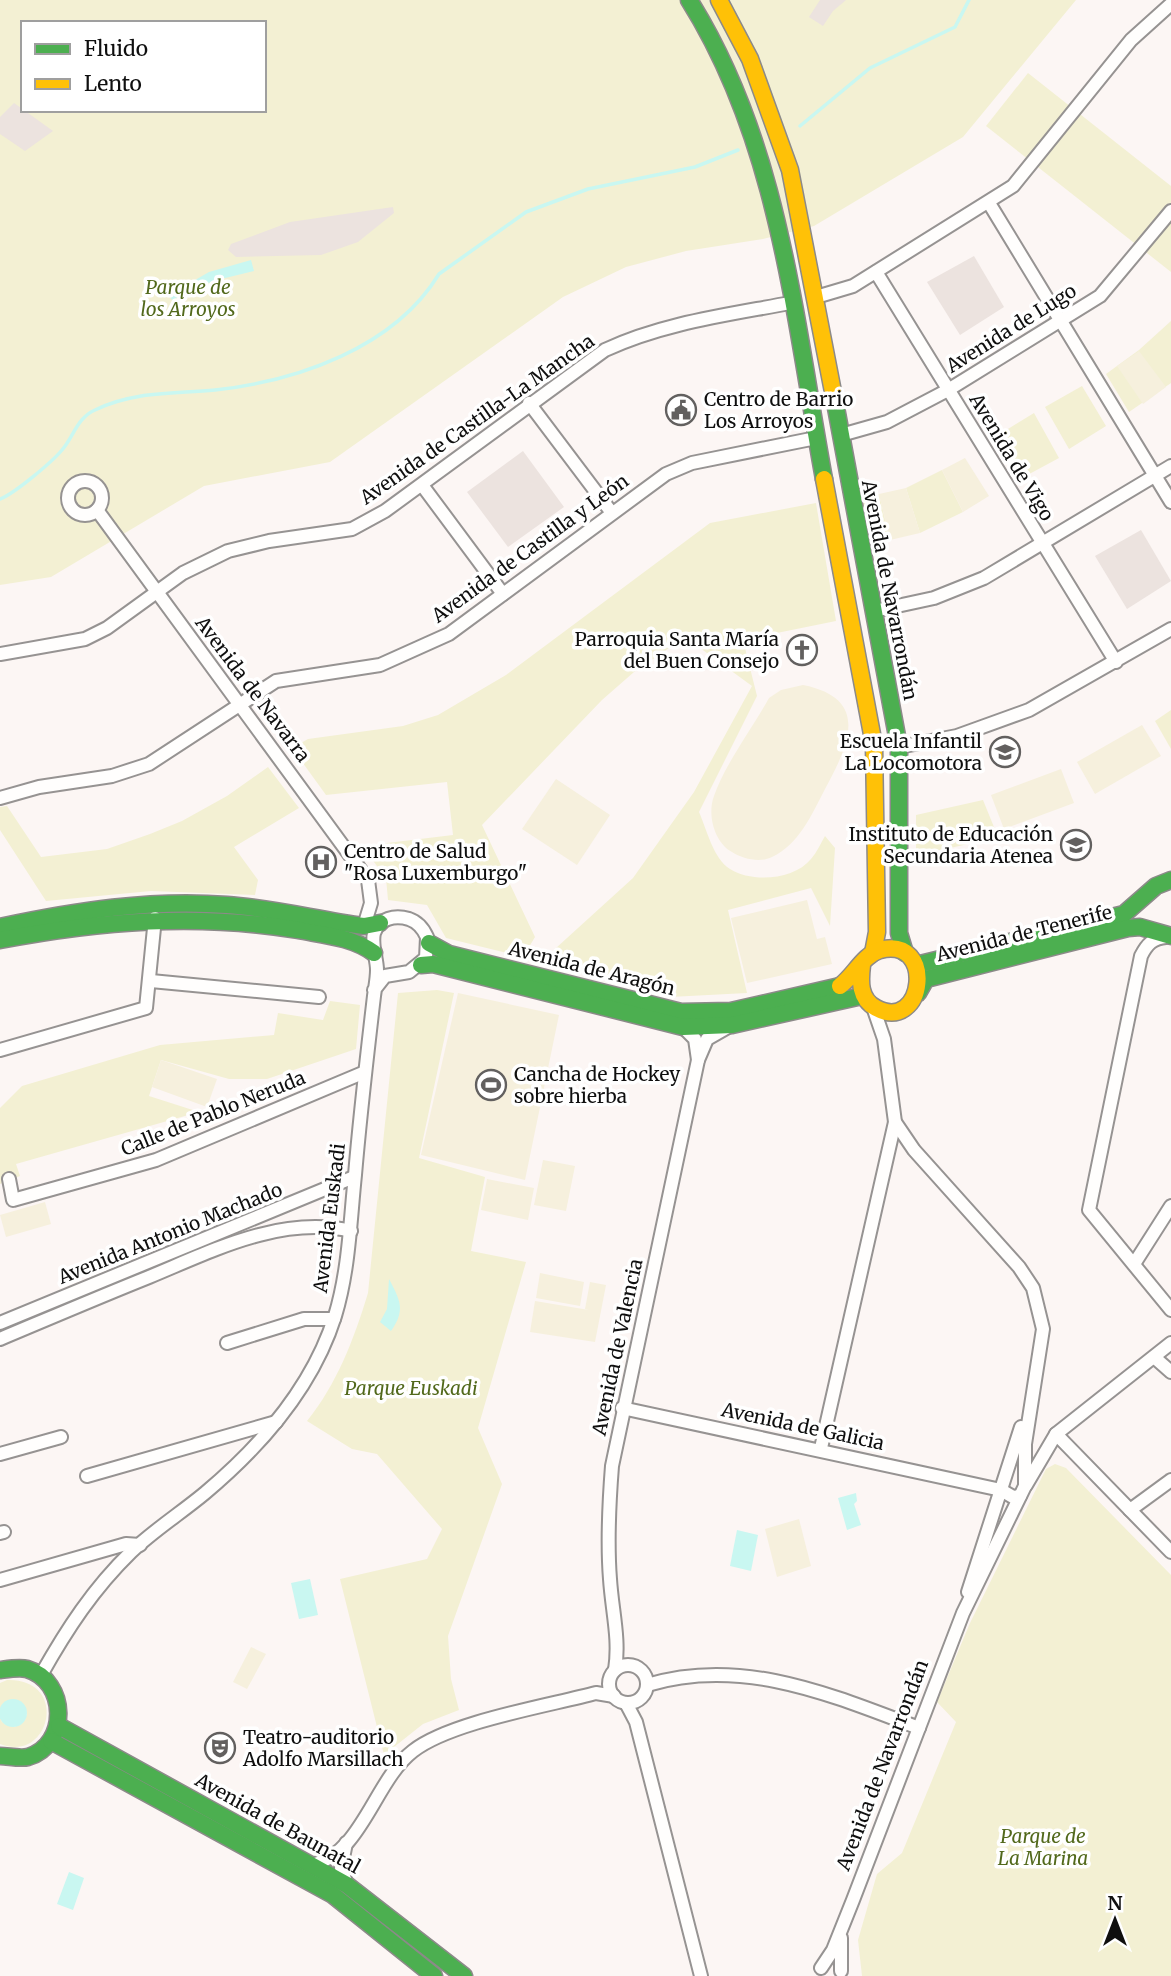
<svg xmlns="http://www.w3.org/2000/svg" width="1171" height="1976" font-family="Merriweather,serif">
  <rect width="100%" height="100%" fill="#fcf6f4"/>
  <g fill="#f3f0d3" fill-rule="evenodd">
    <path d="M0 0H1076L963 137 814 226 763 239 686 251 626 267 563 297 330 462 204 486 51 577 0 585ZM23 23H264V110H23Z"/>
    <path d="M1028 73 1171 186V272L986 126Z"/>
    <path d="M1171 321V383L1129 412 1106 374 1139 350Z"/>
    <path d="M1082 386 1106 426 1069 449 1045 407Z"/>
    <path d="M1034 413 1059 458 1020 479 995 437Z"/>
    <path d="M942 470 963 512 920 533 906 488Z"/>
    <path d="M879 494 890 540 869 544 860 499Z"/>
    <path d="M816 503 836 621 743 640 757 696 699 812C707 830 713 858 730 869 752 883 794 880 811 859 817 852 821 843 825 836L835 848 830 926 811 888 728 910 747 993 670 997 552 963 556 948 633 878 694 792 752 686 685 637 634 672 602 700 482 825 535 937 523 957 446 938 427 905 388 900 386 878 362 846 453 835 447 782 326 795 292 748 308 739 403 726 438 715 506 675 710 523Z"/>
    <path d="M1171 710V749L1155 721Z"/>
    <path d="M268 767 299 808 234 847 258 880 255 895 151 891 46 901 0 830V807L7 806 41 857 107 849 150 834 182 821 227 796Z"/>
    <path d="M983 800 998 837 916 856V815Z"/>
    <path d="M437 990 454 993 419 1158 485 1177 471 1251 526 1262 478 1428 502 1484 448 1636 451 1679 459 1710 423 1724 384 1755 340 1579 427 1559 442 1529 377 1454 352 1449 307 1421C337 1384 354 1339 368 1293L398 993Z"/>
    <path d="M330 1001 360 1005 356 1049 267 1079H229L161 1060 149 1096 199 1112 16 1164 20 1176 0 1184V1108L22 1086 160 1045 274 1035 278 1013 323 1020Z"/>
    <path d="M1055 1464 1066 1468 1171 1575V1976H862L858 1940 877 1874 902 1853 956 1722 937 1702 970 1623 1046 1469Z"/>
    <path d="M7 1680C70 1678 51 1764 0 1744V1717L2 1722 15 1727 27 1715 26 1710 0 1709V1683Z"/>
  </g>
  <g fill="#f6f0dd">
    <path d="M1139 351 1166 387 1143 404 1117 366Z"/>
    <path d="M965 458 989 496 963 512 942 470Z"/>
    <path d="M906 488 920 533 890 540 879 494Z"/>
    <path d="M803 685C873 699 847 748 824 791 811 816 799 844 772 857 760 863 743 859 732 852 714 842 707 814 714 796 724 766 753 727 769 698L781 690Z"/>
    <path d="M1142 725 1161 756 1095 794 1077 762Z"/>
    <path d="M1061 769 1074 803 1004 829 991 795Z"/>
    <path d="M556 779 610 815 577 865 522 829Z"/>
    <path d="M807 900 817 939 825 937 832 964 747 983 731 918Z"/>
    <path d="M458 993 559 1015 525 1180 421 1155Z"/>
    <path d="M161 1060 217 1079 207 1107 152 1087Z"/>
    <path d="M543 1160 575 1166 566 1211 534 1205Z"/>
    <path d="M487 1179 534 1188 528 1220 481 1210Z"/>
    <path d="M45 1202 51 1224 6 1237 0 1215Z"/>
    <path d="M540 1273 584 1282 580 1306 536 1298Z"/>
    <path d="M590 1282 606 1285 595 1342 530 1332 535 1301 589 1310 585 1309Z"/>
    <path d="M799 1519 811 1566 777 1577 765 1529Z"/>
    <path d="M251 1647 266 1654 247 1689 233 1682Z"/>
  </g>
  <g fill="#ece3df">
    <path d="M820 0H846L833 11 823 26 809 17Z"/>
    <path d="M14 103 53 131 25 151 0 134V117Z"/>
    <path d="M393 207 394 213 358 242 321 255 236 257 228 250 231 244 290 222Z"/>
    <path d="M974 256 1004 307 960 335 927 282Z"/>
    <path d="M523 451 564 507 508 547 467 492Z"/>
    <path d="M1141 530 1171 581 1127 609 1095 556Z"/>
  </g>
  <g fill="#c9f7f1">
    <path d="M251 260 254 271 213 281 172 300 169 295 209 272Z"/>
    <path d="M389 1279C400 1300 406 1310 391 1331L380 1322 387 1309Z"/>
    <path d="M856 1493 857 1501 854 1504 861 1525 847 1530 838 1498Z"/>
    <path d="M737 1530 758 1535 751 1571 730 1566Z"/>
    <path d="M310 1579 318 1615 299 1619 291 1583Z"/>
    <circle cx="13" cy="1713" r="14"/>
    <path d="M69 1872 84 1878 73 1910 57 1904Z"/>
  </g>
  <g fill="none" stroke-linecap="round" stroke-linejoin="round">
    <g stroke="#c9f7f1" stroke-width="3.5">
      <path d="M800 126 870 68 955 27 969 0"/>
      <path d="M0 499C14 494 52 462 62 450 74 436 77 418 95 410 134 391 174 394 215 390 297 381 394 348 439 274L526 212 588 189 695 167 738 150"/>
    </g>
    <g stroke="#969392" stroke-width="16">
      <g id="street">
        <path d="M989 203 1171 502"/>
        <path d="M876 272 1116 662"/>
        <path d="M816 297 853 286 1013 186 1131 40 1171 4"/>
        <path d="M529 403 612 513"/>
        <path d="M841 435 887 422 948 390 1100 296 1171 211"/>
        <circle cx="85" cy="498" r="17"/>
        <path d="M422 485 503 594"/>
        <path d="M97 510 368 880 371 903 364 926"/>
        <path d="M874 611 934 598 984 578 1171 466"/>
        <path d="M0 654 85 639 107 628 183 573 228 551 269 541 352 529 385 511 605 350C663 323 727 315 790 303"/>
        <path d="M899 747 957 736 1029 710 1171 629"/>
        <path d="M0 798 39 787 112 776 149 764 276 681 380 665 449 634 666 474 692 463 816 438"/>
        <path d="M1166 937C1153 938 1147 944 1141 956L1089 1210 1171 1310"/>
        <path d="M151 981 319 997"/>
        <path d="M683 1027 695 1039 698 1060"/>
        <path d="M0 1050 146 1008 155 918"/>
        <path d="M9 1179 13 1200 156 1160 365 1072"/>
        <path d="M1134 1264 1171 1206"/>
        <path d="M0 1323 354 1177"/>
        <path d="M0 1339C50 1318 99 1297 149 1277 212 1251 281 1215 351 1231"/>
        <path d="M227 1343 304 1319H334"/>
        <path d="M1154 1357 1171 1372"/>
        <path d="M622 1408 1001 1490 1013 1497 1020 1496"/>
        <path d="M1056 1434 1171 1552"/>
        <path d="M821 1448 895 1122"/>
        <path d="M0 1454 61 1437"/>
        <path d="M87 1476 276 1422"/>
        <path d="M1026 1485 1056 1434 1171 1343"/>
        <path d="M1130 1510 1171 1480"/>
        <path d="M0 1533 4 1532"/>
        <path d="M0 1580 126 1544 140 1545"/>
        <path d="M968 1592 1021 1427"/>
        <circle cx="628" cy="1684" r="19"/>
        <path d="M615 1670C620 1639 612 1611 610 1579 607 1541 609 1504 612 1466L698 1060 707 1039 728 1027"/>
        <path d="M41 1675C67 1629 93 1589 131 1552 154 1530 181 1513 205 1493 261 1446 313 1386 335 1316 349 1270 350 1223 355 1175 360 1115 367 1056 374 996 375 988 377 979 377 970 377 958 371 946 374 933 379 918 395 915 409 919 418 922 423 928 427 937L426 958 409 972 385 976 374 990"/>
        <path d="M647 1685C742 1656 831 1695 919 1728"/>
        <path d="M626 1703 636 1722 701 1976"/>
        <path d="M346 1843 341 1868 347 1885"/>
        <path d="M312 1865C363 1853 374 1781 413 1751 450 1722 547 1706 596 1693L614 1696"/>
        <path d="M821 1968 833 1950 853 1900 963 1613 1025 1486V1444L1043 1329 1033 1288 1019 1267 914 1150 895 1122 884 1039 873 1007"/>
        <path d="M841 1971V1938"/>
      </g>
    </g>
    <g stroke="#8c8a89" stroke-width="19">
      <g id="fast">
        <path d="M689 0C779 143 794 316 824 479"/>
        <path d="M834 397 899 747V933L905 953"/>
        <path d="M0 927C75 911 151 899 227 905 273 908 318 920 364 926L380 923"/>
        <path d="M0 940C100 921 197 913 298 930 324 935 352 937 374 953"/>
        <path d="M429 943 449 954 681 1012 731 1011 840 986"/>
        <path d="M421 965 433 964 683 1027 732 1025 862 996"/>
        <path d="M916 965 1124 914 1156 886 1171 880"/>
        <path d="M918 993 926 979 1128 928 1140 927 1171 936"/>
        <path d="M0 1670C8 1669 20 1667 27 1669 68 1681 69 1745 28 1757 20 1759 8 1756 0 1756"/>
        <path d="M59 1726 347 1885 464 1976"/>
        <path d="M51 1741 333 1895 434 1976"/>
      </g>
    </g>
    <g stroke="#8c8a89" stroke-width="19">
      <g id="slow">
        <path d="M719 0 750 59 790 170 834 397"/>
        <path d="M824 479 874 745 877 932 873 953"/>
        <path d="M840 986C854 976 863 955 880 950 936 935 925 1034 876 1008 859 999 860 981 862 965"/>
      </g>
    </g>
    <use href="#street" stroke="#fffefd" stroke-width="12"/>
    <use href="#fast" stroke="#4caf50" stroke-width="16"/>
    <use href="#slow" stroke="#ffc107" stroke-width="16"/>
  </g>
  <defs>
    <g id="civic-ring" transform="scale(1.575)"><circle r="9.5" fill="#fff" stroke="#62605f" stroke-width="1.5"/><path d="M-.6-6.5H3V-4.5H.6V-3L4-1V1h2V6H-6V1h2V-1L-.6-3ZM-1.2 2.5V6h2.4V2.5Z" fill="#62605f"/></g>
    <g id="church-ring" transform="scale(1.575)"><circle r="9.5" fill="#fff" stroke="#62605f" stroke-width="1.5"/><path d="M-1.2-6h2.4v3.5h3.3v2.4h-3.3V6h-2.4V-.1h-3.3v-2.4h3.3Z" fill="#62605f"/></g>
    <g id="school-ring" transform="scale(1.575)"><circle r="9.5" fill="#fff" stroke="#62605f" stroke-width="1.5"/><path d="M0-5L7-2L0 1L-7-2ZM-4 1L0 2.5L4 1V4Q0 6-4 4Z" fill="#62605f"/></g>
    <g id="hospital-ring" transform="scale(1.575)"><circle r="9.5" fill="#fff" stroke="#62605f" stroke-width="1.5"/><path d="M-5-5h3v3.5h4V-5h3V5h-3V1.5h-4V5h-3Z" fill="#62605f"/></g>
    <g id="stadium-ring" transform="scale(1.575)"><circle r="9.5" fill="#fff" stroke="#62605f" stroke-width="1.5"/><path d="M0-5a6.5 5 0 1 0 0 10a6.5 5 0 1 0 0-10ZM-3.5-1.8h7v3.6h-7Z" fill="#62605f"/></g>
    <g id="theatre-ring" transform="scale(1.575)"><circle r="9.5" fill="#fff" stroke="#62605f" stroke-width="1.5"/><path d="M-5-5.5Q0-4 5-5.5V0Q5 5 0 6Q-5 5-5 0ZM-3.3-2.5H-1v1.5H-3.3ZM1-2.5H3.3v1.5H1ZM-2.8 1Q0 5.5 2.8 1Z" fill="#62605f"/></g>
  </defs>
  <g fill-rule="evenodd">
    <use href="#civic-ring" x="681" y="410"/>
    <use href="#church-ring" x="802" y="650"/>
    <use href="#school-ring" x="1005" y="752"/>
    <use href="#school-ring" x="1076" y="845"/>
    <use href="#hospital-ring" x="321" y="862"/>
    <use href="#stadium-ring" x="491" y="1085"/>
    <use href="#theatre-ring" x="220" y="1748"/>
  </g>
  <g text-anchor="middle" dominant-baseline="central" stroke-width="7" stroke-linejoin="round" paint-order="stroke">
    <g font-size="19" font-style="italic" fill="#52691c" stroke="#fff">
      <text x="188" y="287">Parque de<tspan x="188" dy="22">los Arroyos</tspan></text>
      <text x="411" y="1388">Parque Euskadi</text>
      <text x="1043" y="1836">Parque de<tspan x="1043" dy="22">La Marina</tspan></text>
    </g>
    <g font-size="19" fill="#0f0f0f" stroke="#fff">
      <text transform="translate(1011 328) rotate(-32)">Avenida de Lugo</text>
      <text transform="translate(477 419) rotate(-35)">Avenida de Castilla-La Mancha</text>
      <text transform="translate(1012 457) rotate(59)">Avenida de Vigo</text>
      <text transform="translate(530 548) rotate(-36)">Avenida de Castilla y León</text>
      <text transform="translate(890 590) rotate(79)">Avenida de Navarrondán</text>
      <text transform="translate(253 689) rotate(53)">Avenida de Navarra</text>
      <text transform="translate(1024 933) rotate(-14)">Avenida de Tenerife</text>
      <text transform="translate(592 968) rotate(14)">Avenida de Aragón</text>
      <text transform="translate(213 1113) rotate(-22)">Calle de Pablo Neruda</text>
      <text transform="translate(329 1218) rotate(-83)">Avenida Euskadi</text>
      <text transform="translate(170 1233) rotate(-22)">Avenida Antonio Machado</text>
      <text transform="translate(617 1347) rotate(-78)">Avenida de Valencia</text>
      <text transform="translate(803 1426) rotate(12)">Avenida de Galicia</text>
      <text transform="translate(882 1765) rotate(-69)">Avenida de Navarrondán</text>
      <text transform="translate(278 1823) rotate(29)">Avenida de Baunatal</text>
    </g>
    <g font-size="19" fill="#0f0f0f" stroke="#fff" text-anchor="start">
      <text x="704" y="399">Centro de Barrio<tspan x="704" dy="22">Los Arroyos</tspan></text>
      <text x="779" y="639" text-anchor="end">Parroquia Santa María<tspan x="779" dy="22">del Buen Consejo</tspan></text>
      <text x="982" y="741" text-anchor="end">Escuela Infantil<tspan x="982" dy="22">La Locomotora</tspan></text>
      <text x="1053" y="834" text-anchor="end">Instituto de Educación<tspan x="1053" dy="22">Secundaria Atenea</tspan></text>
      <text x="344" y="851">Centro de Salud<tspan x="344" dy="22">"Rosa Luxemburgo"</tspan></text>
      <text x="514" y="1074">Cancha de Hockey<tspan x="514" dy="22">sobre hierba</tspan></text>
      <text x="243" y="1737">Teatro-auditorio<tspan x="243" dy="22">Adolfo Marsillach</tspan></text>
    </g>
  </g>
  <rect x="21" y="21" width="245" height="91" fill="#ffffff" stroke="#9f9f9f" stroke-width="2"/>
  <rect x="35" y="44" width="35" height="10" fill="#4caf50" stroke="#9f9f9f" stroke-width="2"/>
  <text x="84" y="56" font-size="21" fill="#0f0f0f">Fluido</text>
  <rect x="35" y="79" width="35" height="10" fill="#ffc107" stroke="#9f9f9f" stroke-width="2"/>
  <text x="84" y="91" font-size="21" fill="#0f0f0f">Lento</text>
  <g transform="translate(1115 1920)" stroke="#ffffff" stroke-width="5" paint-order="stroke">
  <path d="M0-5L12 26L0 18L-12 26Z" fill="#0f0f0f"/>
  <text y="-10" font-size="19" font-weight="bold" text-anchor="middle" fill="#0f0f0f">N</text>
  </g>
</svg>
